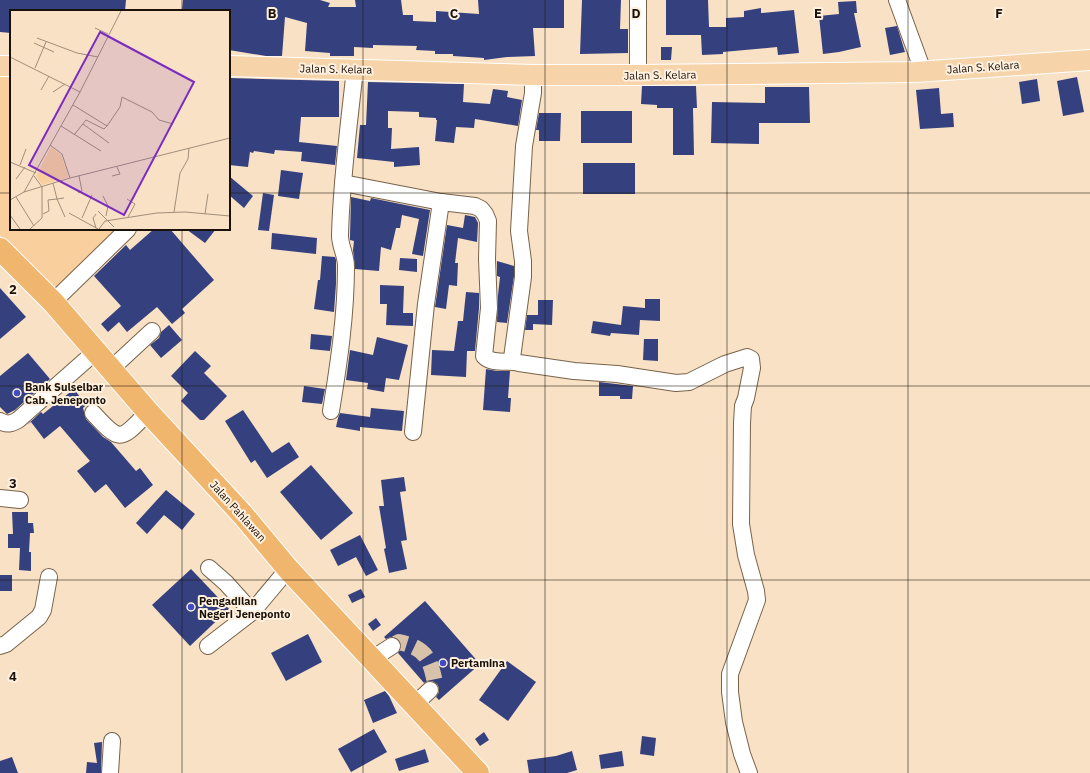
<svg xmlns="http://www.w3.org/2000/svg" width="1090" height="773" font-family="'IBM Plex Sans',sans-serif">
  <rect width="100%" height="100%" fill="#f9e1c5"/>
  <path fill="#f9d09d" d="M11 75V229H118L55 293 0 235V76Z"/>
  <g fill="#35417f">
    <path d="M0 0H126L125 11H11V33L0 32Z"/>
    <path d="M183 0H320L330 3 328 7H356L355 0H401L403 15H413V21L436 22V11L479 14 478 0H564V28H533L535 56 507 57 484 60V58L453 56V54H435V51L416 50 417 46 373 45V48L354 47V56H330V53L305 51 307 23 285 17 282 56H266L229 50V11H182Z"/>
    <path d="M582 0H621L620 29H628V53L580 54Z"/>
    <path d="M666 0H708L709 27H726V18L744 17V11L761 8V13L794 10 799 53 778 55 777 47 723 52V54L702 55 701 35H666Z"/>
    <path d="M856 1 857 13H854L861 47 839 52 823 54 819 16 839 14 838 2Z"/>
    <path d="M897 26 905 52 890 55 885 28Z"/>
    <path d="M661 47H672L671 60H661Z"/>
    <path d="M1077 77 1084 112 1063 116 1057 81Z"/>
    <path d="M229 78 339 81V117H301L299 142 337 146 335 165 301 161 302 152 275 150 274 154 254 151 253 153 250 152 248 167 229 165Z"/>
    <path d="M1037 79 1040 101 1022 104 1019 82Z"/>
    <path d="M368 82 464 84 463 102 490 104 493 89 508 91 507 97 522 100 518 126 475 119 474 128 456 127 454 143 435 141 437 120H436V118L419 117V112L388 111V128H392L391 149 419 147 420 165 394 167V162L357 158 360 125H366Z"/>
    <path d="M642 86H696L697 108H693L694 155H673V108H657V105L641 104Z"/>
    <path d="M765 87H809L810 123H759V144L711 143 712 102 765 103Z"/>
    <path d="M939 88 941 114 953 113 954 127 920 129 916 90Z"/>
    <rect x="581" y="111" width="51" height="32"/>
    <path d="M539 113H561L560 141H539V130H536Z"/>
    <rect x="583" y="163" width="52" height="31"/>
    <path d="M281 170 303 173 299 199 278 196Z"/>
    <path d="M229 176 253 196 244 208 229 195Z"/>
    <path d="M263 193 274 195 269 231 258 230Z"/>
    <path d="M351 197 370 201 371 198 430 210 423 256 412 254 419 219 402 215 400 228H396L391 250 381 247 379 271 355 269 353 250 354 241 350 240V236Z"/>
    <path d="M465 215 475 217 478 223 477 242 458 238 455 263H458L457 286 449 285 446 309 435 307 447 225 463 228Z"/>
    <path d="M154 229H170L214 280 182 309 185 313 172 324 157 307 127 332 119 322 108 332 101 324 121 306 94 276 126 245 130 250Z"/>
    <path d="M186 229H216L205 243Z"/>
    <path d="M272 233 317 238 316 254 271 249Z"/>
    <path d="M322 256 335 257 336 260V284L334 312 314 309 318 280H320Z"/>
    <path d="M400 258 417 259V272L399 270Z"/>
    <path d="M497 261 514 266V276L507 323 497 322 498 295 500 277 497 276Z"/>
    <path d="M380 285 404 286 403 313H413V326L386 325 387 304H380Z"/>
    <path d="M0 288 26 317 0 339Z"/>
    <path d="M466 292 479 293V308L475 351H467L466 377 431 375 432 350 454 351 458 321H463Z"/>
    <path d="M645 299H660V321L640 320 639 335 611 333 610 336 591 333 593 321 621 325 623 306 645 308Z"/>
    <path d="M538 300H553L552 325 533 324V330H525L527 315H538Z"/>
    <path d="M169 325 182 340 161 358 150 345 159 338 161 332Z"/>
    <path d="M311 334 332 336 330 351 310 349Z"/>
    <path d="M377 337 408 345 399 380 386 378 384 392 367 389 368 383 346 380 350 350 373 355Z"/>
    <path d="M644 339H658V361L643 360Z"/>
    <path d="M195 351 211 366 204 373 227 396 204 420H200L181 401 188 393 171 376Z"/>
    <path d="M28 353 50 379 15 410 7 414 0 407V376Z"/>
    <path d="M486 369 497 371H510L508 398H511L510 412 483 410Z"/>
    <path d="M599 382 633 386 632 399H620V396H599Z"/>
    <path d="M304 386 325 389 322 404 302 402Z"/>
    <path d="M74 389 86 405 83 408 86 419 103 437 111 442 136 471 140 468 153 485 125 508 106 484 95 493 77 471 90 461 60 426 44 439 31 422 27 425 41 412 43 414Z"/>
    <path d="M371 408 404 411 402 431 360 427V431L336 427 338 418 340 413 370 417Z"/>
    <path d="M243 410 272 453 289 442 299 457 267 478 255 460 251 463 225 421Z"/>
    <path d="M311 465 353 513 321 540 280 492Z"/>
    <path d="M404 477 406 491 400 492 407 540 401 541 407 569 389 573 384 549 386 548 379 506H384L381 480Z"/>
    <path d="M166 490 195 514 182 530 164 515 147 534 136 523Z"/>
    <path d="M12 512H28V523H33L34 533H30L29 552H31V571L19 570 20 548H8V534H13Z"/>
    <path d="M360 535 378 570 366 576 356 557 338 566 330 550Z"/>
    <path d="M191 569 229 609 190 646 152 605Z"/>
    <rect x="0" y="575" width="12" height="16"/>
    <path d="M361 589 365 597 352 603 348 595Z"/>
    <path d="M425 601 480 664 439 700 436 697 439 692V688L437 684 432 681H428L424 683 398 653 401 646 400 641 396 637H391L386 639 384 637Z"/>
    <path d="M376 618 381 625 373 631 368 624Z"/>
    <path d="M308 634 322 662 286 681 271 653Z"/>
    <path d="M507 661 536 682 508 721 479 700Z"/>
    <path d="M385 691 389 696 397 713 373 723 364 700Z"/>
    <path d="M374 729 387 752 351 772 338 749Z"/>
    <path d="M484 732 489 740 480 746 475 739Z"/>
    <path d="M642 736 656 738 654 756 640 754Z"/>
    <path d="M102 742 101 773H86L87 762 97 763 94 743Z"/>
    <path d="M425 749 429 762 399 771 395 759Z"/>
    <path d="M572 751 577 770 567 773H529L527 760 556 756Z"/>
    <path d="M622 751 624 766 601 769 599 755Z"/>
    <path d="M12 757 18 773H0V761Z"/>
  </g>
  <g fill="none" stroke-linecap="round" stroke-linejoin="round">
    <path stroke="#d8c2a9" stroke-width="16" stroke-dasharray="16 8" stroke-linecap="butt" d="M392 646 399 642C425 648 430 657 435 683L430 690"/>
    <g stroke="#78634a" stroke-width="18">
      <g id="minor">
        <path d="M638 0V75"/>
        <path d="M897 0 923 71"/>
        <path d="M533 75V93L524 146 519 231 523 261V277L512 358 515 362 519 363 574 371 617 374 676 383 689 382 725 364 747 357 751 359 752 368 746 398 743 406 742 423 741 524 746 555 756 591 757 600 730 674V692L734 722 742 754 749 773"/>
        <path d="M343 183 441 202 475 206 481 209 485 214 488 221 487 259 489 308 484 356C491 364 505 361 515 362"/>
        <path d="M53 302 128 229"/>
        <path d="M111 369 152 331"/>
        <path d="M331 411C339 362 346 315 346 266 346 255 340 246 340 236 341 182 349 124 355 69"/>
        <path d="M93 413C121 444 121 440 148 412"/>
        <path d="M0 421C7 425 11 424 18 420L95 352"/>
        <path d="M413 432 426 304 441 202"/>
        <path d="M0 498 20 500"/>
        <path d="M209 568 226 583 252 612 288 569"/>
        <path d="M0 646 6 644 39 617 43 610 49 577"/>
        <path d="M208 646 252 612"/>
        <path d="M372 659 392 646"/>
        <path d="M414 705 430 690"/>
        <path d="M110 773 112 741"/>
      </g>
    </g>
    <g stroke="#fff" stroke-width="22">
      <g id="major">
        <path d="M0 66H11"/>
        <path d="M229 66 533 75H638L916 72 1090 60"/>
      </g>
    </g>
    <g stroke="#fff" stroke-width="24">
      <path id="highway" d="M0 249 53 302 148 412 243 515 288 569 478 773"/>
    </g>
    <use href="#minor" stroke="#fff" stroke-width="16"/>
    <use href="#major" stroke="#f6d3a8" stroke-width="20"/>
    <use href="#highway" stroke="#f0b66e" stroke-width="22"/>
  </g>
  <path fill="none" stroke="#1a1208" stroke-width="1" stroke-opacity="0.55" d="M182 0V11M363 0V773M545 0V773M727 0V773M908 0V773M0 193H11M229 193H1090M182 229V773M0 386H1090M0 580H1090"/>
  <g fill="#404dc1" stroke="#fff0df" stroke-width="1.5">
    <circle cx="17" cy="393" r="4"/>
    <circle cx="191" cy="607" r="4"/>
    <circle cx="443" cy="663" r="4"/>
  </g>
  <g text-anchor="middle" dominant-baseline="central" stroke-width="4" stroke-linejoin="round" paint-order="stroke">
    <g font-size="11" fill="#1a1208" stroke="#fff0df">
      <text transform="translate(983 67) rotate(-4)">Jalan S. Kelara</text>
      <text transform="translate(336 69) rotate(1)">Jalan S. Kelara</text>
      <text transform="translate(660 75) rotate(-1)">Jalan S. Kelara</text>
      <text transform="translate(238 511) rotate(48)">Jalan Pahlawan</text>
    </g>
    <g font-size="11" font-weight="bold" fill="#1a1208" stroke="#fff0df" text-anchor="start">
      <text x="25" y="387">Bank Sulselbar<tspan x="25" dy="13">Cab. Jeneponto</tspan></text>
      <text x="199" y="601">Pengadilan<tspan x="199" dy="13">Negeri Jeneponto</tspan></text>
      <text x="451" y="663">Pertamina</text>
    </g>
  </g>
  <g transform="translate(10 10)">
    <rect width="220" height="220" fill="#f9e1c5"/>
    <path d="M41 137 51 145 59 167 32 175 26 166Z" fill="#f9d09d"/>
    <path fill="none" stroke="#a08e79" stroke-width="1" d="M85 18 98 24M27 28 67 43 88 47M24 33 44 42M0 47 70 82M25 58 36 32M31 80 39 66M43 82 55 74M63 95 97 116 110 97 112 87 142 102 149 110 163 114M73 114 99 133M51 116 91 141M64 125 76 110 94 119 97 116M40 135 52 144 60 168M0 152 26 163M10 155 16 139M24 166 32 177M102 166 110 164 107 157M6 169 15 157M43 173 47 189 54 188M14 182 70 82 111 1M68 183 72 181 69 166M93 186 98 196 96 206M6 187 24 216M117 189 125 194 118 207M0 190 14 182 60 168 220 128M88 201 104 217M164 202 170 163 178 149 179 138M59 203 88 219M33 204 39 201 38 190 47 189 55 207M86 204 83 208 86 218M195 204 198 184M0 205 10 219M72 208 82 185M20 219 32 208V177M89 219 95 211 147 203 175 202 220 206"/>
    <path fill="#7b2cbf" fill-opacity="0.15" stroke="#7b2cbf" stroke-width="2" d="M90 22 184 72 114 205 19 155Z"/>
    <rect width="220" height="220" fill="none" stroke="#1a1208" stroke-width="2"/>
  </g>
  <g font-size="13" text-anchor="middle" font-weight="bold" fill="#1a1208" stroke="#fff0df" stroke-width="4" stroke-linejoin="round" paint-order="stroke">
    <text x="272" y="18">B</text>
    <text x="454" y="18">C</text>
    <text x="636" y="18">D</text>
    <text x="818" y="18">E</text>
    <text x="999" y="18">F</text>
    <text x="13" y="294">2</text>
    <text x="13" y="488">3</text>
    <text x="13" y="681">4</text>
  </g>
</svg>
